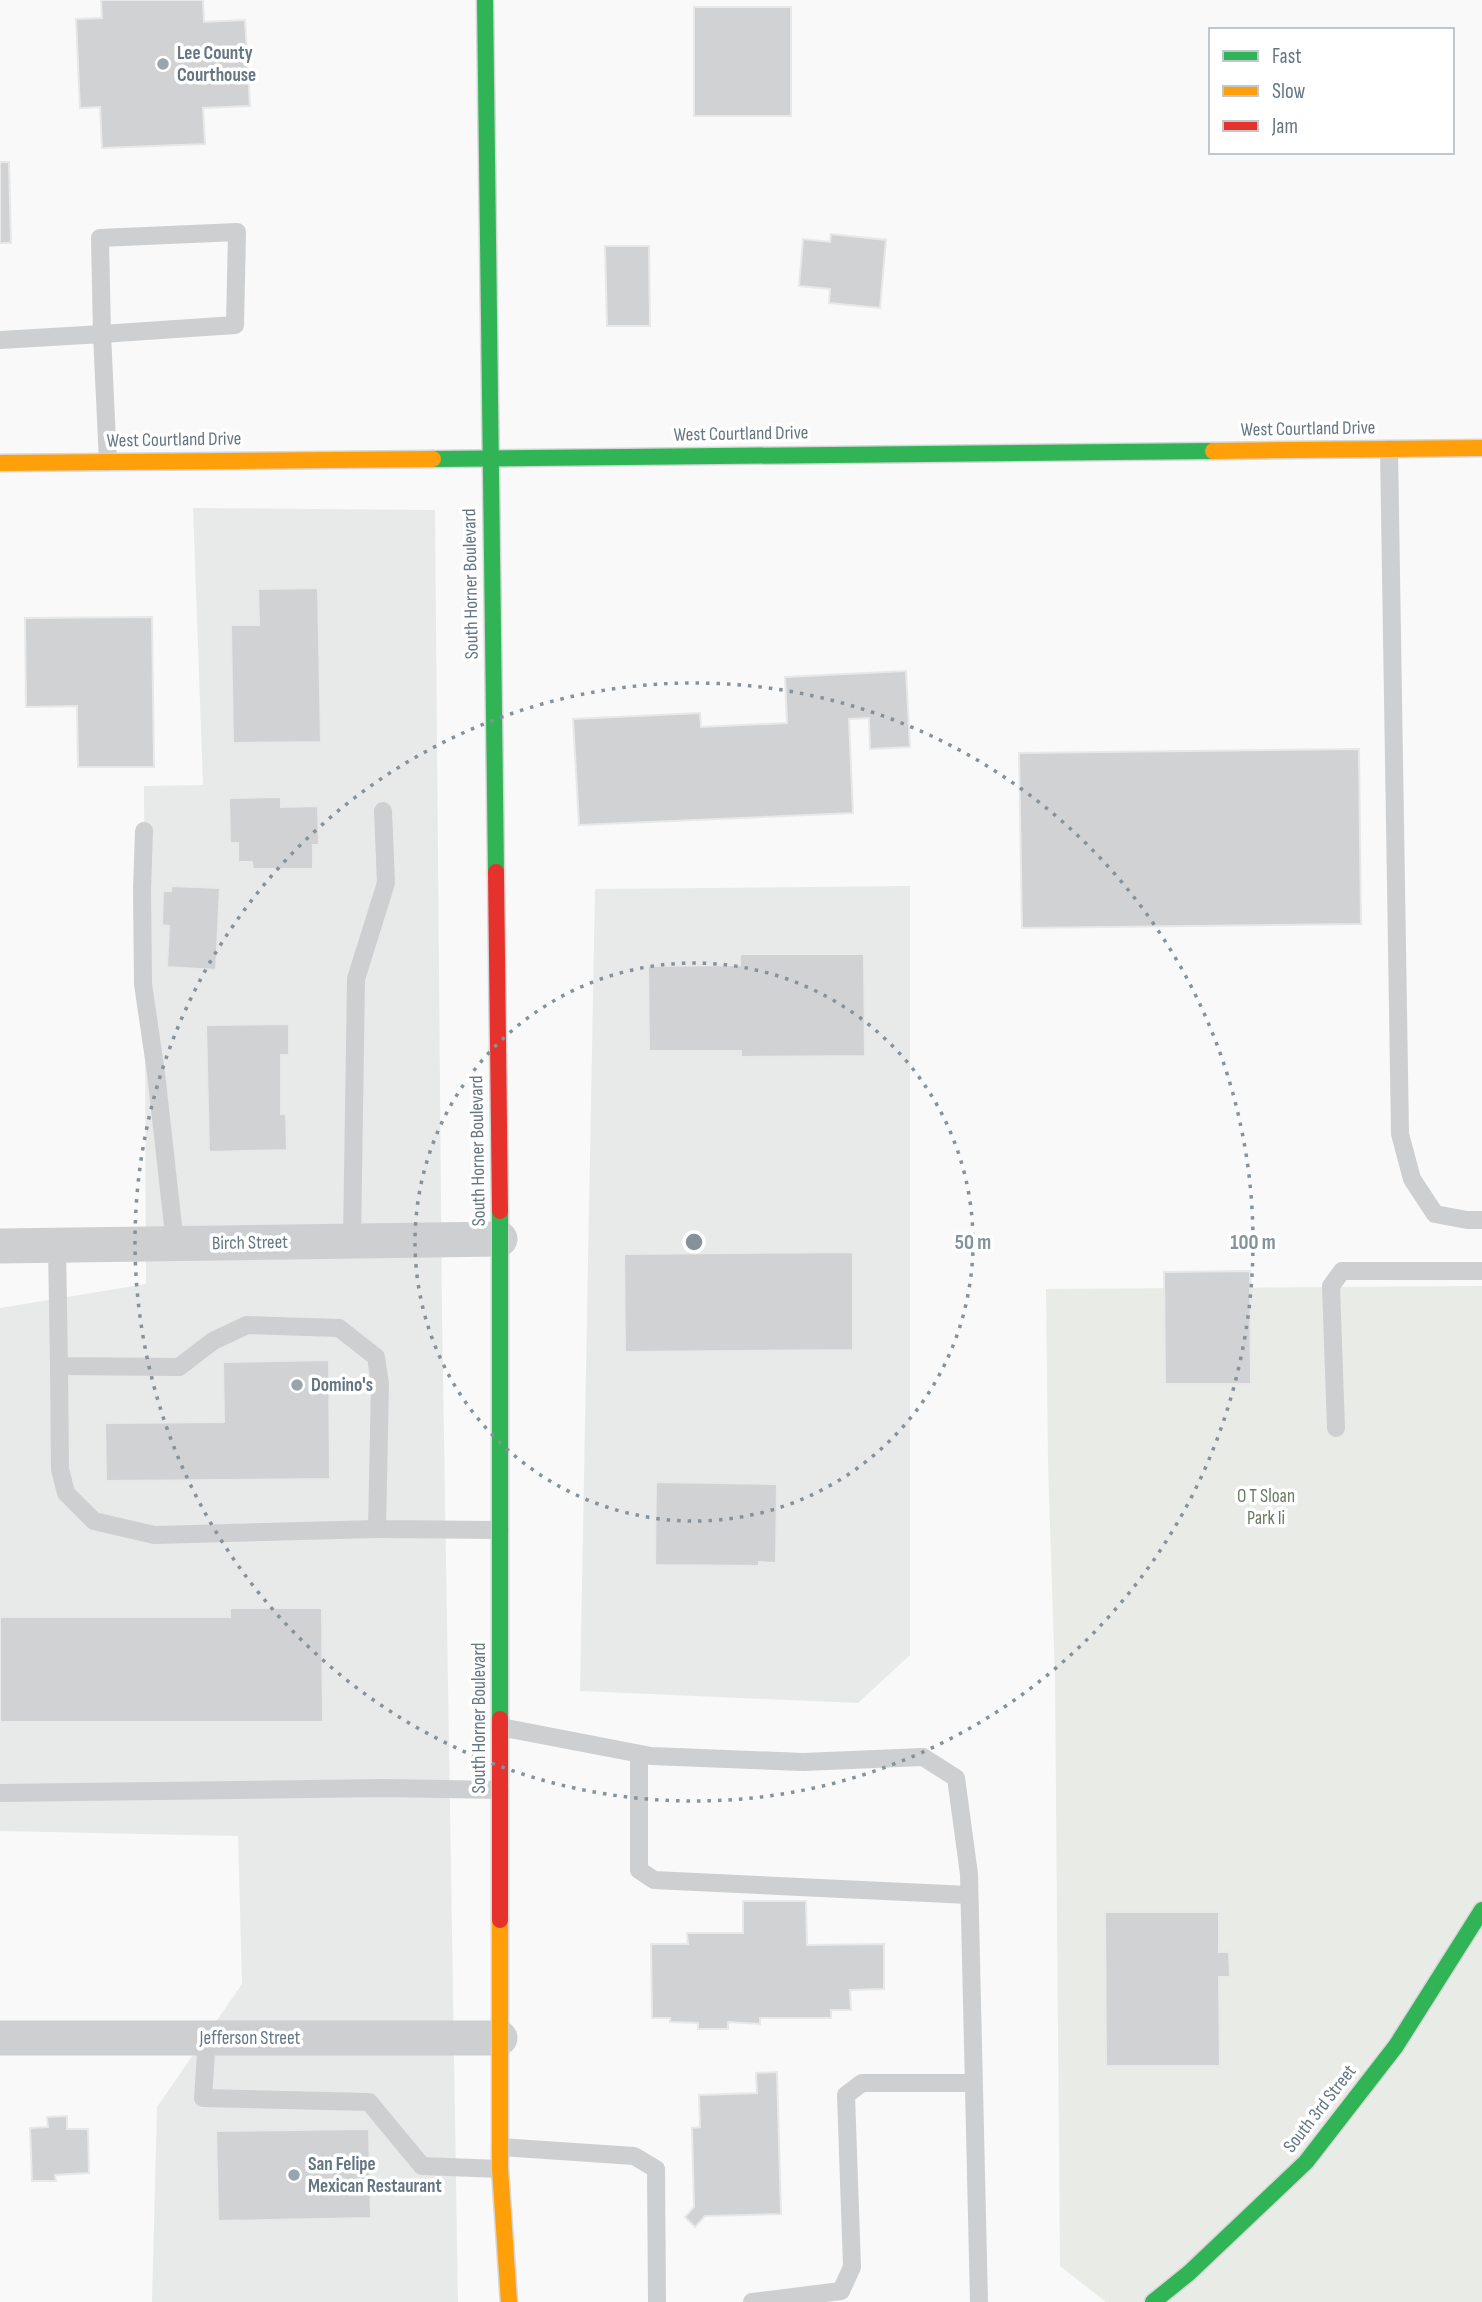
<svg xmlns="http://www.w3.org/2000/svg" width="1482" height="2302" font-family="'Sofia Sans Condensed',sans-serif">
  <rect width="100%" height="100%" fill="#f9f9f9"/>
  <g fill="#e8e9e9">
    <path d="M193 508 435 510 442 1313 458 2302H152L157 2107 242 1984 238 1836 0 1831V1308L146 1284 144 786 203 785Z"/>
    <path d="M910 886V1655L858 1703 580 1691 595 889Z"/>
  </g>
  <path fill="#e8ebe6" d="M1482 1286V2302H1106L1060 2266 1055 1679 1048 1463 1046 1289Z"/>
  <g fill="#d0d2d3" stroke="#e8e8e8" stroke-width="2">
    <path d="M101 0H203L204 22 245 20 250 106 203 108 205 144 102 148 100 107 80 108 76 19 102 18Z"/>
    <rect x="694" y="7" width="97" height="109"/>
    <path d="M0 162H9L11 243H0Z"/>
    <path d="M831 234 886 240 880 308 829 303 830 289 799 286 803 239 830 242Z"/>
    <path d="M605 246H649L650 326H607Z"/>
    <path d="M318 588 321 742 233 743 231 625H259L258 589Z"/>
    <path d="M152 617 154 767H78L77 706 26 707 25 618Z"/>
    <path d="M906 671 910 747 870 749 869 718 849 719 853 813 579 825 573 719 700 713 701 727 787 723 785 677Z"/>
    <path d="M1359 749 1361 924 1022 928 1019 753Z"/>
    <path d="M281 797V807L318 806 319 845H313V869H253L252 862H238V843H230L229 798Z"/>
    <path d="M171 886 220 888 216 970 167 967 169 926 162 925 163 891H171Z"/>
    <path d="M740 954H864L865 1056 741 1057V1051H649L648 966 740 965Z"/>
    <path d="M289 1024V1055H281V1114H286L287 1150 209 1152 206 1025Z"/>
    <path d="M853 1252V1350L625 1352 624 1254Z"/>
    <path d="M1250 1271 1251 1384H1165L1164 1272Z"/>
    <path d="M329 1360 330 1479 106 1481 105 1423 224 1422 223 1362Z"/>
    <path d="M656 1482 777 1484 776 1563 759 1562V1566L655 1565Z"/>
    <path d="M230 1608H322L323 1722H0V1617H230Z"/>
    <path d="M743 1901H806L807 1945 884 1944V1989L850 1990 851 2010H831V2018H760V2024L728 2022V2029H698V2023L670 2022V2018H652L651 1944H688L687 1933H743Z"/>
    <path d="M1105 1912H1219V1952H1229L1230 1977H1219L1220 2066H1106Z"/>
    <path d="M777 2072 781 2214 705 2216 695 2227 685 2217 694 2207 692 2128 700 2127 699 2095 757 2093 756 2073Z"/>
    <path d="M67 2116V2129H88L89 2173 55 2175 56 2181H32L30 2128 48 2127 47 2117Z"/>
    <path d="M369 2129 371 2218 218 2221 216 2131Z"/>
  </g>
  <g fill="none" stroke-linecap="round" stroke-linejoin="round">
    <g stroke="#d5d6d7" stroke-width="19">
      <g id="fast">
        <path d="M485 0 496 872"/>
        <path d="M433 459 1213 451"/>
        <path d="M500 1211V1719"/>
        <path d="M1153 2302 1189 2273 1306 2162 1396 2046 1482 1910"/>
      </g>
    </g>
    <g stroke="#d5d6d7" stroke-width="19">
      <g id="slow">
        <path d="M1213 451 1482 448"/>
        <path d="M0 463 433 459"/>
        <path d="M500 1920V2169L509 2302"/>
      </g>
    </g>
    <g stroke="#d5d6d7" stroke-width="19">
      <g id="jam">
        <path d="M496 872 500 1211"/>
        <path d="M500 1719V1920"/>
      </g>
    </g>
    <g stroke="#cecfd0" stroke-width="18">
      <path d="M237 232 235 325 102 334 100 238Z"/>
      <path d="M0 340 102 334 108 462"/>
      <path d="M1389 449 1400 1134 1412 1179 1435 1214 1467 1220H1482"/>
      <path d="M144 831 142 890 143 984 156 1073 175 1244"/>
      <path d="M352 1241 356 979 386 883 383 811"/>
      <path d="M57 1246 59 1366 179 1367 213 1341 247 1325 339 1328 376 1357 380 1384 377 1529 500 1530"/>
      <path d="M59 1366 60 1469 66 1493 94 1521 154 1535 377 1529"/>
      <path d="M1336 1428 1331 1286 1342 1271H1482"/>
      <path d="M500 1727 651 1756 803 1762 923 1757 956 1778 969 1874 979 2302"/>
      <path d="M639 1754V1870L654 1880 969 1895"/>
      <path d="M0 1793 384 1788 500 1790"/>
      <path d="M207 2038 203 2098 369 2102 422 2166 500 2169"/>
      <path d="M500 2147 634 2156 656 2169 657 2302"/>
      <path d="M752 2302 841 2291 852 2267 846 2095 862 2083H973"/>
    </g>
    <g stroke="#cecfd0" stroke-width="35">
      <path d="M0 1246 500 1239"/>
      <path d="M0 2038H500"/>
    </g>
    <use href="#fast" stroke="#30b455" stroke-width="16"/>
    <use href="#slow" stroke="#ff9f0a" stroke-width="16"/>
    <use href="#jam" stroke="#e5322d" stroke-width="16"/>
  </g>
  <g fill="none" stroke="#84929c" stroke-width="3.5" stroke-dasharray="3.5 7">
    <circle cx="694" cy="1242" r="279"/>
    <circle cx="694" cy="1242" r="559"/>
  </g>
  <g fill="#99a4ac" stroke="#fff" stroke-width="2.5">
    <circle cx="163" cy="64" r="7"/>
    <circle cx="297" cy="1385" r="7"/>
    <circle cx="294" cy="2175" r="7"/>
  </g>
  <g text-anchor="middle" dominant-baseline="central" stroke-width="7" stroke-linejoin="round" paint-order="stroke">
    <g font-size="19" font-weight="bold" fill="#657683" stroke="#fff" text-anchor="start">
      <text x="177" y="53">Lee County<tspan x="177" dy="22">Courthouse</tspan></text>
      <text x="311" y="1385">Domino's</text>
      <text x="308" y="2164">San Felipe<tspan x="308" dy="22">Mexican Restaurant</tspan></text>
    </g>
    <g font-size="19" fill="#657683" stroke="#fff">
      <text transform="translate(1308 429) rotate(-1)">West Courtland Drive</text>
      <text transform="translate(741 434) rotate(-1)">West Courtland Drive</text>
      <text transform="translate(174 440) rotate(-1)">West Courtland Drive</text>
      <text transform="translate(471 584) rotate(-91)">South Horner Boulevard</text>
      <text transform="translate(478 1151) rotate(-91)">South Horner Boulevard</text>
      <text transform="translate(250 1243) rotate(-1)">Birch Street</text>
      <text transform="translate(479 1718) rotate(-90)">South Horner Boulevard</text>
      <text x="250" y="2038">Jefferson Street</text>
      <text transform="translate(1320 2109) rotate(-52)">South 3rd Street</text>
    </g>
    <g font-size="19" fill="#687a64" stroke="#fff">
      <text x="1266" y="1496">O T Sloan<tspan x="1266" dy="22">Park Ii</tspan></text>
    </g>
  </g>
  <circle cx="694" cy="1242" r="10" fill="#84929c" stroke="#fff" stroke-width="3.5"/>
  <g font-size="21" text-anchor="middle" font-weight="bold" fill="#84929c" stroke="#fff" stroke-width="7" stroke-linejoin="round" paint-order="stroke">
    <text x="973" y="1249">50 m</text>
    <text x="1253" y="1249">100 m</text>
  </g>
  <rect x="1209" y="28" width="245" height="126" fill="#ffffff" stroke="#c1c8cd" stroke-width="2"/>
  <rect x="1223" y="51" width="35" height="10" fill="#30b455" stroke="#c1c8cd" stroke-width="2"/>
  <text x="1272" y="63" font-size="21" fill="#657683">Fast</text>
  <rect x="1223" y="86" width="35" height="10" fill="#ff9f0a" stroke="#c1c8cd" stroke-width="2"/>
  <text x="1272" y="98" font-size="21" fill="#657683">Slow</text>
  <rect x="1223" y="121" width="35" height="10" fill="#e5322d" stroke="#c1c8cd" stroke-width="2"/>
  <text x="1272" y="133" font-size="21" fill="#657683">Jam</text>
</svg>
